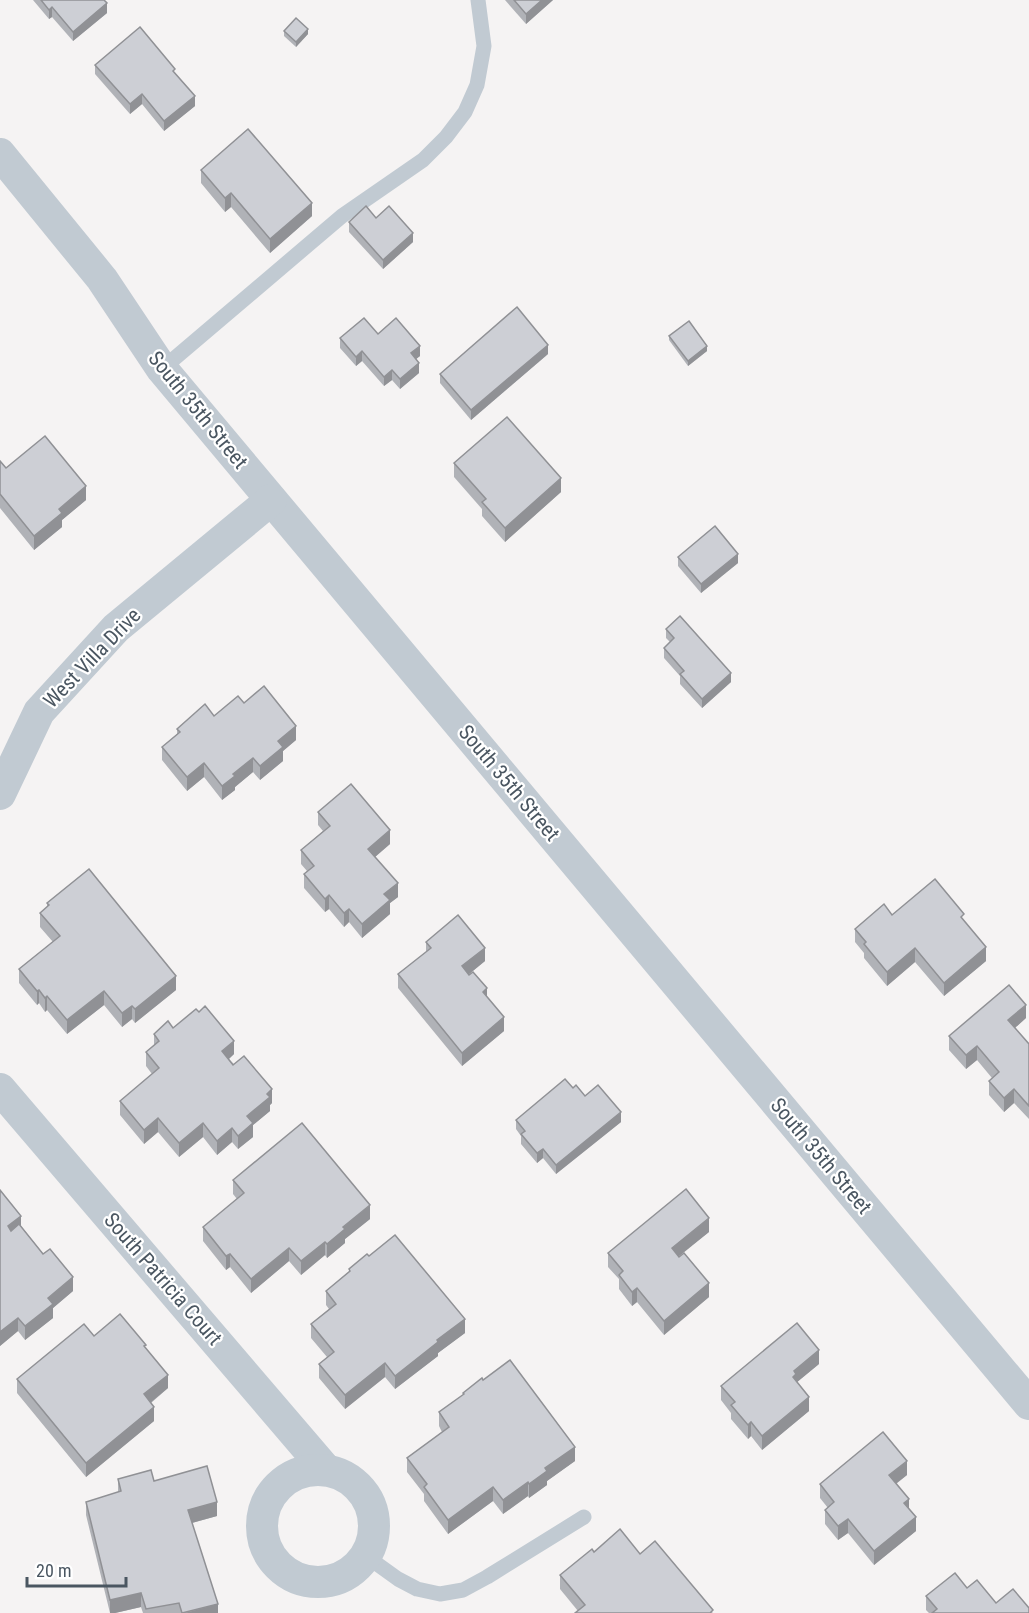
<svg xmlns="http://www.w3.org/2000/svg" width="1029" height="1613" font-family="'Roboto Condensed',sans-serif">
  <rect width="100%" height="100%" fill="#f5f3f3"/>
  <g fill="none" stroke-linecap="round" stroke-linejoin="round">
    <g stroke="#c1cad2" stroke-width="15">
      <path d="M162 369 342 216 423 160 446 137 465 112 477 85 484 46 478 0"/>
      <path d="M366 1556 398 1579 417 1589 440 1594 463 1590 487 1577 584 1517"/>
    </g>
    <g stroke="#c1cad2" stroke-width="32">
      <path d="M0 154 102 279 162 369 1029 1404"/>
      <path d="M0 794 39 712 116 628 271 500"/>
      <path d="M0 1089 326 1470"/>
      <circle cx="318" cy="1526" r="56"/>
    </g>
  </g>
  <g fill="#b0b2b7">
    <path d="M33 0H104L107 13 73 41 52 17 49 19Z"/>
    <path d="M505 0H553L526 24Z"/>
    <path d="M284 31 308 34 296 47 284 36Z"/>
    <path d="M95 65 175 73 195 106 164 131 142 104 130 114 95 74Z"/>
    <path d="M201 170 312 216 270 253 231 207 225 212 201 183Z"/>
    <path d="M376 218 413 242 383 269 349 232V222Z"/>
    <path d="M378 334 420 356 416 359 419 373 400 389 392 380 384 386 362 361 356 366 340 348V338Z"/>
    <path d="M669 336 707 351 688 366 669 340Z"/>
    <path d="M548 354 471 420 440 383V374Z"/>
    <path d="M0 461 6 468 86 500 62 520V527L34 550 0 508Z"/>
    <path d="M454 463 561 492 505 542 482 516V509L454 477Z"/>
    <path d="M678 557 738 563 701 593 678 566Z"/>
    <path d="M666 629 731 682 702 708 680 684V676L664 658V648L670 642 666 638Z"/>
    <path d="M244 703 296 740 283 751V761L260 780 253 772 235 787V790L222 800 204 777 187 791 162 760V747L177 734V729L214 716Z"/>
    <path d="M318 812 390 844 375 857 398 897 390 903V914L362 938 349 922 344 927 329 909 325 912 304 888V874L307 871 301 864V850L323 831 318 825Z"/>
    <path d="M47 903 176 990 135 1023 132 1019 122 1027 104 1005 67 1034 47 1010 45 1012 39 1003 37 1005 19 983V969L53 942 40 927V913L47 907Z"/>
    <path d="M892 915 964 921 986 961 944 996 915 962 887 986 864 958V953L855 942V929Z"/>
    <path d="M426 942 485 961 469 974 504 1031 462 1066 398 988V974L426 952Z"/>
    <path d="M1026 1018 1015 1028 1029 1044V1119L1014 1103 1004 1112 989 1095V1081L992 1078 977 1060 966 1069 949 1050V1036Z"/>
    <path d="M173 1028 234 1054 229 1059 272 1103 270 1105V1111L253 1125V1137L238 1149 232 1142 217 1155 203 1137 179 1157 158 1132 144 1144 120 1115V1101L152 1074 146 1066V1052L154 1045V1034Z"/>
    <path d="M573 1088 621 1122 556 1174 543 1158 537 1163 521 1144V1136L516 1129V1120Z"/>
    <path d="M233 1180 370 1219 345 1239V1243L327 1258 325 1255 301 1275 289 1261 251 1293 230 1267 226 1270 203 1241V1227L237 1199 233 1194Z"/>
    <path d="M0 1190 21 1226 73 1291 53 1308V1318L25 1340 18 1331 0 1346Z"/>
    <path d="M709 1232 678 1256 709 1297 664 1335 637 1302 632 1306 619 1289V1279L608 1267V1253Z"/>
    <path d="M349 1269 465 1333 438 1353V1356L395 1389 385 1377 345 1409 319 1378V1364L327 1357 311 1338V1324L329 1309 326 1305V1291L349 1272Z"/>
    <path d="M94 1336 146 1348 168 1388 151 1403 154 1421 86 1477 17 1393V1379Z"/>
    <path d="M819 1364 797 1382 809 1411 762 1450 751 1436 748 1439 731 1419V1413L721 1400V1386Z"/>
    <path d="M483 1380 575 1461 547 1481V1485L529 1498 528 1496 503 1514 493 1501 448 1534 424 1501V1494L407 1472V1458L442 1432 439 1426V1412L463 1395V1393Z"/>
    <path d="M907 1475 896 1484 909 1509 916 1531 874 1565 848 1533 838 1540 825 1524V1510L828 1508 820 1498V1484Z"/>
    <path d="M118 1479 154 1481 217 1516 192 1523 218 1613H143L141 1607 115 1613H110L86 1515V1502L118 1492Z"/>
    <path d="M594 1552 640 1554 713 1613 578 1611 560 1589V1575Z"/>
    <path d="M967 1588 996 1603 1029 1613H929L926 1610V1596Z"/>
  </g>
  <g fill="#909195">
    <path d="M542 0H553L526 24V14Z"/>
    <path d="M107 3V13L73 41V32Z"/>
    <path d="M52 7V17L49 19V10Z"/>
    <path d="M308 29V34L296 47V42Z"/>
    <path d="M142 94V104L130 114V104Z"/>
    <path d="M195 96V106L164 131V121Z"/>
    <path d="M231 193V207L225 212V198Z"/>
    <path d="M312 203V216L270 253V239Z"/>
    <path d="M413 233V242L383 269V260Z"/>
    <path d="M548 345V354L471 420V410Z"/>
    <path d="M420 346V356L411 363V353Z"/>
    <path d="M707 346V351L688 366V361Z"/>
    <path d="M362 351V361L356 366V357Z"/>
    <path d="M419 363V373L400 389V379Z"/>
    <path d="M392 370V380L384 386V377Z"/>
    <path d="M561 478V492L505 542V528Z"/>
    <path d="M86 486V500L62 520V527L34 550V536L59 509Z"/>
    <path d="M738 554V563L701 593V584Z"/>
    <path d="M731 673V682L702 708V699Z"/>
    <path d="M296 726V740L283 751V761L260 780V766L278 741Z"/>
    <path d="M253 758V772L235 787V790L222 800V786L233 774Z"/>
    <path d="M204 763V777L187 791V777Z"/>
    <path d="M390 830V844L368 863V849Z"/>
    <path d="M398 883V897L390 903V914L362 938V924L384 894Z"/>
    <path d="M329 895V909L325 912V899Z"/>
    <path d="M349 909V922L344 927V913Z"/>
    <path d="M986 947V961L944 996V983Z"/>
    <path d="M485 948V961L462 980V966Z"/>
    <path d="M915 948V962L887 986V972Z"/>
    <path d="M176 976V990L135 1023V1009Z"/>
    <path d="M487 988V1002L483 992Z"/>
    <path d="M39 990V1003L37 1005V991Z"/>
    <path d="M104 991V1005L67 1034V1020Z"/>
    <path d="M47 996V1010L45 1012V998Z"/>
    <path d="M1026 1005V1018L1008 1034V1020Z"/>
    <path d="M132 1006V1019L122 1027V1013Z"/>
    <path d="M504 1017V1031L462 1066V1053Z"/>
    <path d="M234 1041V1054L222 1065V1051Z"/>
    <path d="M977 1046V1060L966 1069V1055Z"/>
    <path d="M272 1089V1103L270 1105V1111L253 1125V1137L238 1149V1136L247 1116Z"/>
    <path d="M1014 1089V1103L1004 1112V1098Z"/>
    <path d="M621 1112V1122L556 1174V1165Z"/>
    <path d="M158 1118V1132L144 1144V1130Z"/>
    <path d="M203 1123V1137L179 1157V1143Z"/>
    <path d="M232 1128V1142L217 1155V1141Z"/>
    <path d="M543 1149V1158L537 1163V1153Z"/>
    <path d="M370 1205V1219L345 1239V1243L327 1258V1244L343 1227Z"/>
    <path d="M21 1216V1230L8 1240V1226Z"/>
    <path d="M709 1218V1232L672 1262V1248Z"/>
    <path d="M325 1242V1255L301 1275V1261Z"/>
    <path d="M289 1248V1261L251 1293V1279Z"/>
    <path d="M230 1254V1267L226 1270V1256Z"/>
    <path d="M73 1277V1291L53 1308V1318L25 1340V1326L48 1298Z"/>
    <path d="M709 1283V1297L664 1335V1321Z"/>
    <path d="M637 1288V1302L632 1306V1292Z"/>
    <path d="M18 1318V1331L0 1346V1332Z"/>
    <path d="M465 1319V1333L438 1353V1356L395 1389V1376L437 1340Z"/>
    <path d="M819 1350V1364L796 1383 793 1377 794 1371Z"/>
    <path d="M385 1363V1377L345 1409V1395Z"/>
    <path d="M168 1375V1388L144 1408V1394Z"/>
    <path d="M809 1397V1411L762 1450V1436Z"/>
    <path d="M154 1407V1421L86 1477V1463Z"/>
    <path d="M751 1422V1436L748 1439V1425Z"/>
    <path d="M575 1447V1461L547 1481V1485L529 1498V1484L545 1468Z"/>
    <path d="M907 1461V1475L889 1489V1475Z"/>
    <path d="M528 1482V1496L503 1514V1500Z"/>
    <path d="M493 1487V1501L448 1534V1520Z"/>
    <path d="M909 1499V1513L904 1503Z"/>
    <path d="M217 1502V1516L188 1524V1510Z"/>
    <path d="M916 1517V1531L874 1565V1551Z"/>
    <path d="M848 1519V1533L838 1540V1526Z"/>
    <path d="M141 1593V1607L115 1613H110V1600Z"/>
    <path d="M218 1604V1613H185Z"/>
  </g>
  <g fill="#cdcfd5" stroke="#909195" stroke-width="1.5">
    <path d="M41 0H104L107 3 73 32 52 7 49 10Z"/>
    <path d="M514 0H542L526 14Z"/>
    <path d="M296 18 308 29 296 42 284 31Z"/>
    <path d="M140 27 175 69 173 71 195 96 164 121 142 94 130 104 95 65Z"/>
    <path d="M248 129 312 203 270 239 231 193 225 198 201 170Z"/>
    <path d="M366 206 376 218 389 206 413 233 383 260 349 222Z"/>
    <path d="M517 307 548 345 471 410 440 374Z"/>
    <path d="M364 318 378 334 396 318 420 346 411 353 419 363 400 379 392 370 384 377 362 351 356 357 340 338Z"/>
    <path d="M689 321 707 346 688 361 669 336Z"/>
    <path d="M507 417 561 478 505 528 482 502 486 499 454 463Z"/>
    <path d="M45 436 86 486 59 509 62 513 34 536 0 494V461L6 468Z"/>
    <path d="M715 526 738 554 701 584 678 557Z"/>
    <path d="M680 616 731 673 702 699 680 674 684 671 664 648 674 638 666 629Z"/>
    <path d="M264 686 296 726 278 741 283 747 260 766 253 758 233 774 235 776 222 786 204 763 187 777 162 747 180 732 177 729 205 704 214 716 238 696 244 703Z"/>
    <path d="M351 784 390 830 368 849 398 883 384 894 390 900 362 924 349 909 344 913 329 895 325 899 304 874 314 866 301 850 330 826 318 812Z"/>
    <path d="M89 869 176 976 135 1009 132 1006 122 1013 104 991 67 1020 47 996 45 998 39 990 37 991 19 969 60 936 40 913 49 905 47 903Z"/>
    <path d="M935 879 964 914 961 917 986 947 944 983 915 948 887 972 864 944 866 942 855 929 884 904 892 915Z"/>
    <path d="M458 915 485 948 462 966 469 975 473 972 487 988 483 992 504 1017 462 1053 398 974 431 948 426 942Z"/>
    <path d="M1009 985 1026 1005 1008 1020 1029 1044V1106L1014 1089 1004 1098 989 1081 999 1072 977 1046 966 1055 949 1036Z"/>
    <path d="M205 1006 234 1041 222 1051 233 1065 244 1056 272 1089 267 1094 270 1097 247 1116 253 1123 238 1136 232 1128 217 1141 203 1123 179 1143 158 1118 144 1130 120 1101 159 1068 146 1052 159 1041 154 1034 168 1021 173 1028 196 1009 199 1012Z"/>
    <path d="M565 1079 573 1088 576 1085 585 1096 598 1085 621 1112 556 1165 543 1149 537 1153 521 1134 525 1131 516 1120Z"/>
    <path d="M302 1123 370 1205 343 1227 345 1229 327 1244 325 1242 301 1261 289 1248 251 1279 230 1254 226 1256 203 1227 244 1193 233 1180Z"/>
    <path d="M686 1189 709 1218 672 1248 679 1257 684 1253 709 1283 664 1321 637 1288 632 1292 619 1275 623 1271 608 1253Z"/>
    <path d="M0 1190 21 1216 8 1226 11 1231 19 1224 43 1254 50 1249 73 1277 48 1298 53 1304 25 1326 18 1318 0 1332Z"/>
    <path d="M395 1235 465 1319 437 1340 438 1342 395 1376 385 1363 345 1395 319 1364 334 1352 311 1324 336 1304 326 1291 350 1271 349 1269 367 1254 369 1256Z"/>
    <path d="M120 1314 146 1345 144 1346 168 1375 144 1394 154 1407 86 1463 17 1379 84 1324 94 1336Z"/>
    <path d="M797 1323 819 1350 794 1371 796 1374 793 1377 809 1397 762 1436 751 1422 748 1425 731 1405 735 1402 721 1386Z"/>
    <path d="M510 1360 575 1447 545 1468 547 1471 529 1484 528 1482 503 1500 493 1487 448 1520 424 1487 427 1484 407 1458 449 1427 439 1412 464 1394 463 1393 482 1378 483 1380Z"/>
    <path d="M883 1432 907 1461 889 1475 909 1499 904 1503 916 1517 874 1551 848 1519 838 1526 825 1510 834 1502 820 1484Z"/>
    <path d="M207 1466 217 1502 188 1510 218 1604 182 1613 179 1603 146 1609 141 1593 110 1600 86 1502 121 1491 118 1479 151 1470 154 1481Z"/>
    <path d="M620 1529 640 1554 655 1541 713 1610 710 1613H575L585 1605 560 1575 592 1549 594 1552Z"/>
    <path d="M955 1573 967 1588 977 1580 996 1603 1013 1589 1029 1608V1613H932L937 1609 926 1596Z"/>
  </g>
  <g text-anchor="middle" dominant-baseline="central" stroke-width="4.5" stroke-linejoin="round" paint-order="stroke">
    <g font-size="21" fill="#4a5661" stroke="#fff">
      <text transform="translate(198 410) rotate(51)">South 35th Street</text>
      <text transform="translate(92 658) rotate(-46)">West Villa Drive</text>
      <text transform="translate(509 783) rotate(50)">South 35th Street</text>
      <text transform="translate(821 1156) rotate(50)">South 35th Street</text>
      <text transform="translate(163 1279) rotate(49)">South Patricia Court</text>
    </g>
  </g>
  <path d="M27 1577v9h99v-9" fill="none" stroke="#4a5661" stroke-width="3"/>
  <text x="36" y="1577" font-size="18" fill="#4a5661" stroke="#ffffff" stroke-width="4.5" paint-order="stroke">20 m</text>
</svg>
